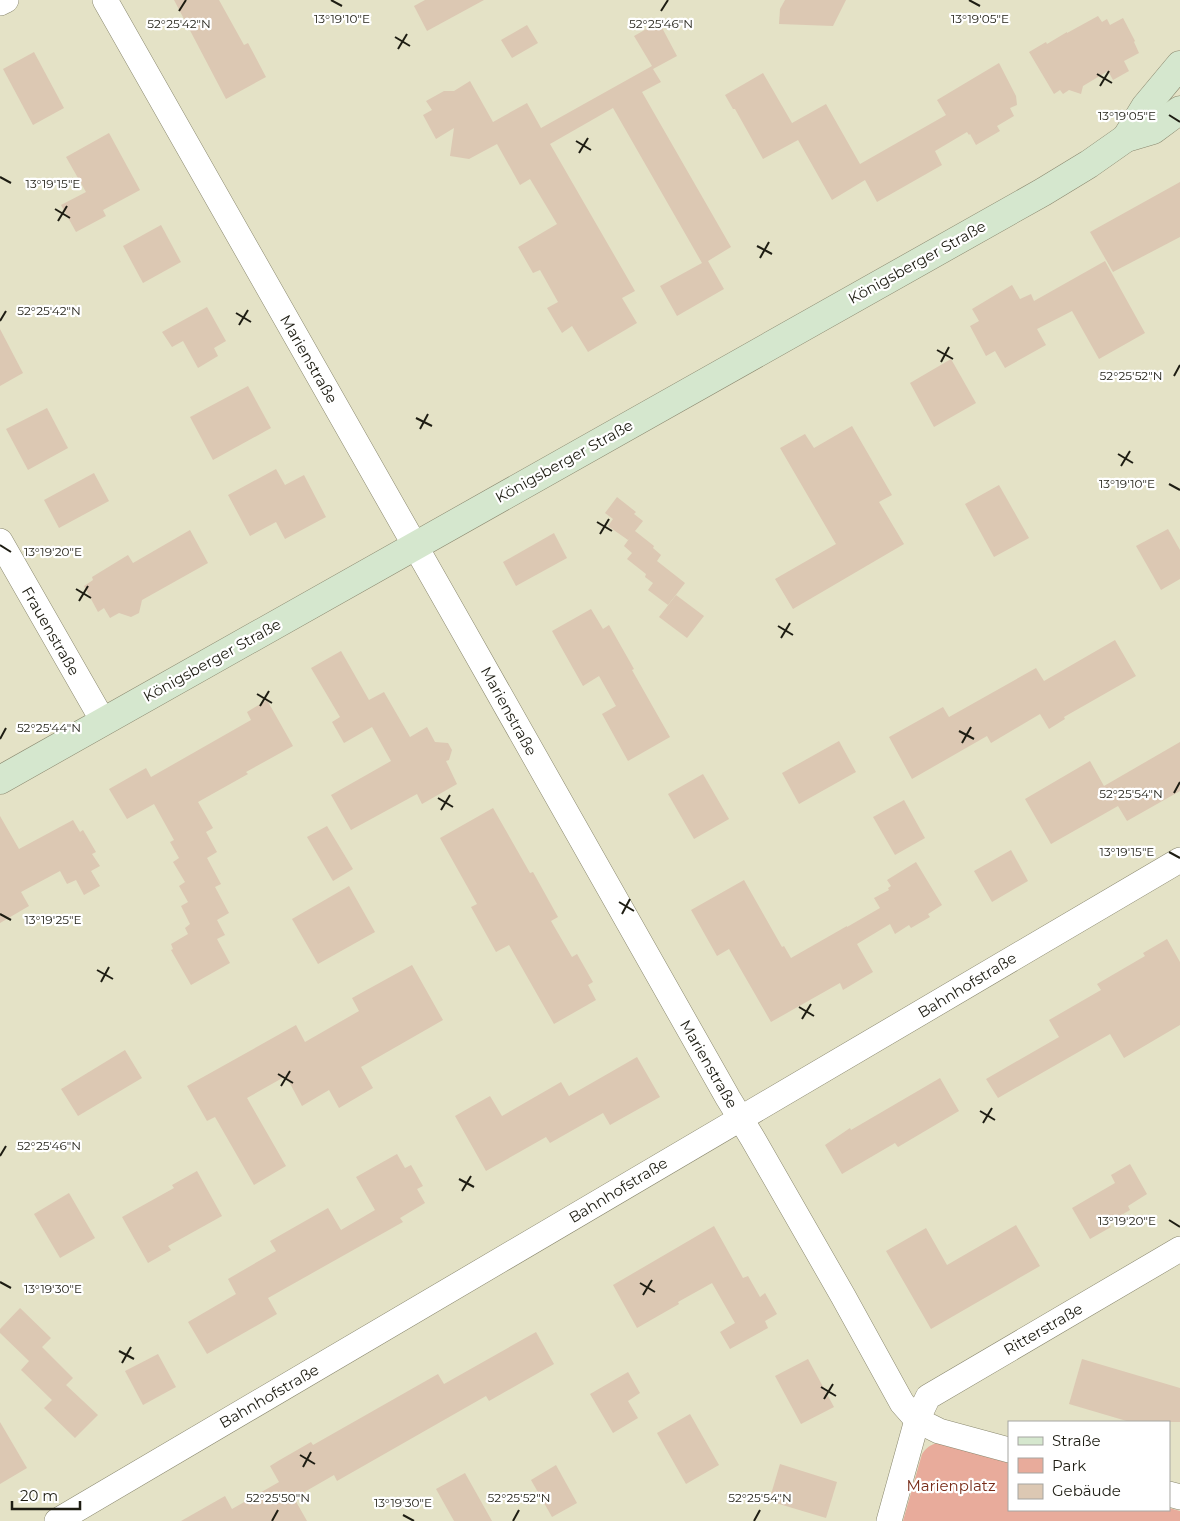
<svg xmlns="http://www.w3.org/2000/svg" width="1180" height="1521" font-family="Montserrat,sans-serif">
  <rect width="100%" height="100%" fill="#e4e2c6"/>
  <path fill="#e8ab9b" d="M937 1443 1009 1463V1510H1169V1508L1180 1511V1521H903L922 1454C926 1448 930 1445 937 1443Z"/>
  <g fill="#dcc8b3">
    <path d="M174 0H219L244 45 248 43 266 77 226 99Z"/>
    <path d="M425 0H484L427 31 414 6Z"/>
    <path d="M785 0H846L833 26 779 24 780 9Z"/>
    <path d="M1098 16 1102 22 1107 19 1110 25 1123 18 1135 41 1134 42 1139 53 1124 61 1129 71 1113 80 1108 71 1083 86 1081 94 1069 90 1063 94 1060 90 1054 94 1029 52 1046 42 1047 44 1067 32V33Z"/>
    <path d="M659 22 677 56 653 69 661 82 642 92 731 247 708 261 724 289 677 316 660 286 702 263 613 108 550 144 635 291 622 298 637 323 588 352 572 326 562 333 547 308 558 302 540 270 533 273 518 247 557 224 530 179 520 185 497 144 469 159 450 156 454 128 436 139 423 115 432 110 426 101 444 91H454L470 81 493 122 527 103 541 128 652 66 634 36Z"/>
    <path d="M527 25 538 43 512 58 501 40Z"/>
    <path d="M34 52 64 108 33 125 3 69Z"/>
    <path d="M999 63 1016 96 1017 105 1010 108 1014 116 997 126 1000 131 976 145 970 134 969 135 967 132 935 151 942 165 877 202 865 180 832 200 798 140 763 159 735 109H733L725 95 763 73 792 123 826 104 860 164 946 115 937 100Z"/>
    <path d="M109 133 140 190 103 210 106 216 76 232 61 205 86 192 66 157Z"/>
    <path d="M1180 182V237L1113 272 1090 232Z"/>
    <path d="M161 225 181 262 143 283 123 246Z"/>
    <path d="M1105 261 1145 333 1099 359 1072 311 1037 329 1046 345 1005 368 995 351 986 356 970 326 979 321 972 309 1012 285 1020 299 1031 294 1034 301Z"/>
    <path d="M207 307 226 341 214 348 218 356 198 368 183 341 172 347 162 332Z"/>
    <path d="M0 329 23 373 0 386Z"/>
    <path d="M951 359 976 403 934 427 910 383Z"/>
    <path d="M248 386 271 428 213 460 190 417Z"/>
    <path d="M47 408 68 448 28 470 6 429Z"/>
    <path d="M852 426 892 495 879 502 904 544 793 609 775 579 836 544 780 448 805 434 814 448Z"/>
    <path d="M276 469 285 485 304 475 326 517 285 539 276 522 250 536 228 495Z"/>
    <path d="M94 473 109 501 59 528 44 500Z"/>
    <path d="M999 485 1029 538 994 557 965 504Z"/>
    <path d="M617 497 636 512 634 514 643 521 635 531 654 546 653 548 661 555 657 561 685 583 668 605 648 590 653 583 645 577 646 574 627 559 632 553 624 546 631 536 628 540 608 526 613 519 605 513Z"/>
    <path d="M1168 529 1180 550V579L1161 590 1136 546Z"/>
    <path d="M190 530 208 563 142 600 139 613 131 617 119 613 110 618 104 608 98 612 84 586 93 580 92 577 128 555 133 563Z"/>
    <path d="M554 533 567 558 516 586 503 562Z"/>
    <path d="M676 595 704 616 687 638 659 617Z"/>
    <path d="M591 609 603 629 609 625 634 669 632 670 670 737 628 761 602 714 616 706 599 676 583 686 552 631Z"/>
    <path d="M1115 640 1136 676 1064 717 1065 719 1049 729 1040 714 991 743 987 736 912 779 889 737 943 707 949 717 1036 668 1044 681Z"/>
    <path d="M341 651 369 700 384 692 410 737 427 727 435 742 448 743 452 750 449 760 446 761 457 784 422 804 417 794 351 830 331 795 391 761 372 727 344 743 332 722 340 717 311 668Z"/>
    <path d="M267 700 293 746 246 772 248 774 198 802 213 828 206 832 217 852 207 858 221 884 215 887 229 913 217 920 225 935 217 939 230 963 191 985 171 950 173 949 171 944 188 934 185 928 190 924 181 906 188 902 179 886 185 882 173 862 179 858 170 842 174 840 154 804 127 819 109 789 146 768 151 777 251 720 247 712Z"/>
    <path d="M839 741 856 772 799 804 782 773Z"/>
    <path d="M1180 742V791L1127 821 1118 806 1051 844 1025 799 1090 761 1104 786Z"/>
    <path d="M703 774 729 819 694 839 668 794Z"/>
    <path d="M904 800 925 838 895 855 873 817Z"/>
    <path d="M493 808 530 873 533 872 558 917 551 921 572 957 577 954 593 982 588 985 596 1000 554 1024 509 945 496 952 471 907 477 904 440 838Z"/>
    <path d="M0 816 19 849 73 820 80 832 83 830 96 852 92 854 100 866 91 871 100 886 84 895 76 880 67 884 60 871 21 892 29 906 0 923Z"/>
    <path d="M327 826 353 869 333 881 307 837Z"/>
    <path d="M1011 850 1028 881 992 902 974 871Z"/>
    <path d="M916 862 942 905 928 914 930 917 911 928 909 925 895 934 890 924 857 944 873 972 843 990 840 983 771 1022 729 949 717 956 691 910 744 880 782 947 784 946 791 958 847 926V927L880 908 874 898 889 890 888 888 891 886 887 880Z"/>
    <path d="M349 886 375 932 318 964 292 919Z"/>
    <path d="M1167 939 1180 962V1025L1124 1058 1110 1034 998 1098 986 1079 1059 1037 1049 1020 1101 990 1097 984 1145 956 1143 953Z"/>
    <path d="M412 965 443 1020 361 1067 373 1088 339 1108 329 1090 302 1106 286 1076 247 1098 286 1166 254 1185 215 1117 207 1121 187 1086 296 1025 305 1042 359 1011 352 998Z"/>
    <path d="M125 1050 142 1078 78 1116 61 1089Z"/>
    <path d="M637 1057 660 1097 610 1125 603 1113 550 1143 546 1137 486 1171 455 1116 490 1096 502 1116 561 1082 569 1096Z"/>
    <path d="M940 1078 959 1111 898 1147 895 1143 842 1174 825 1145 850 1128 851 1130Z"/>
    <path d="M397 1154 405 1168 411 1165 423 1186 417 1189 425 1203 400 1218 403 1222 268 1298 277 1314 207 1354 188 1322 236 1294 228 1279 276 1251 270 1241 328 1208 341 1230 375 1210 356 1177Z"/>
    <path d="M1130 1164 1147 1194 1128 1206 1130 1210 1108 1223 1111 1227 1090 1239 1072 1208 1115 1183 1111 1175Z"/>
    <path d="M197 1171 222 1216 168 1246 171 1250 148 1263 122 1217 174 1188 172 1185Z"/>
    <path d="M69 1193 95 1238 60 1258 34 1214Z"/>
    <path d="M1016 1225 1040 1266 931 1329 886 1251 926 1228 947 1265Z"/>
    <path d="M714 1226 743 1278 748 1276 760 1297 765 1293 777 1314 765 1321 768 1328 730 1349 720 1332 735 1323 712 1283 678 1302 679 1304 637 1328 613 1285Z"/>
    <path d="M20 1308 51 1338 42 1347 73 1378 66 1385 98 1415 75 1438 44 1408 52 1400 21 1370 29 1361 0 1333V1329Z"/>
    <path d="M536 1332 554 1364 489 1401 486 1396 337 1481 334 1475 294 1498 307 1521H181L225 1496 232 1509 279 1482 270 1466 278 1461 311 1442 313 1445 438 1374 444 1384Z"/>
    <path d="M158 1354 176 1387 143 1405 125 1371Z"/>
    <path d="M808 1359 834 1407 801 1424 775 1376Z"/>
    <path d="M1082 1359 1180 1388V1422H1130L1069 1404Z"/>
    <path d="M628 1372 640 1393 628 1401 638 1418 613 1433 590 1394Z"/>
    <path d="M690 1414 719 1465 686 1484 657 1433Z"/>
    <path d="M0 1422 27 1468 0 1484Z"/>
    <path d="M780 1464 837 1482 826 1518 769 1501Z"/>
    <path d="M556 1465 577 1503 552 1517 531 1480Z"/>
    <path d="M465 1473 492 1521H454L436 1489Z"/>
  </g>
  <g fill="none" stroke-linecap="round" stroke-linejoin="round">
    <g stroke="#8a886f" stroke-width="26">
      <g id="street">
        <path d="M105 0 463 630 728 1098 753 1139 843 1296 902 1403 917 1420 928 1397 1180 1249"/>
        <path d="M0 3 6 0"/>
        <path d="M0 541 103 721"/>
        <path d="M1169 1494 1180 1497"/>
        <path d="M57 1521 1180 860"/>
        <path d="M889 1521 917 1420 939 1431 1009 1450"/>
      </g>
    </g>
    <g stroke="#8a886f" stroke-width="29">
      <g id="secondary">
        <path d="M1126 138 1145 107 1180 65"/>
        <path d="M0 780 1043 192 1089 164 1126 138 1153 130 1180 110"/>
      </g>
    </g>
    <use href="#street" stroke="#fff" stroke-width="25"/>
    <use href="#secondary" stroke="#d5e7ce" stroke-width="28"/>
  </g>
  <path fill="none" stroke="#1e1d13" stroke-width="2" d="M331 0 342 6M969 0 980 6M179 11 186 0M661 11 668 0M395 37 410 46M398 49 407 34M1097 74 1112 83M1100 86 1109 71M1169 115 1180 122M576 141 591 150M579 153 588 138M0 177 11 183M55 209 70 218M58 221 67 206M757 246 772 254M760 258 769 242M236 313 251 322M0 321 6 311M239 325 248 310M937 350 953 359M941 362 949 347M1174 376 1180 365M416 418 432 426M420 429 428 414M1118 454 1133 463M1121 466 1130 451M1169 484 1180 490M597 522 612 531M600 534 609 519M0 545 11 552M76 589 91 598M79 601 88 586M778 626 793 635M781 638 790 623M257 694 272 703M260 706 269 691M959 731 974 739M0 739 6 728M962 743 971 727M1174 793 1180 782M438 798 453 807M441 810 450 795M1169 852 1180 858M619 902 634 911M0 914 11 920M622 914 630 899M97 970 113 979M101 982 109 967M799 1007 814 1016M802 1019 811 1004M278 1074 293 1083M281 1086 290 1071M980 1111 995 1120M983 1123 992 1108M0 1156 6 1146M459 1179 474 1187M462 1191 471 1176M1169 1220 1180 1227M0 1282 11 1288M640 1283 655 1292M643 1295 652 1280M119 1351 134 1359M122 1363 131 1347M821 1387 836 1396M824 1399 833 1384M300 1455 315 1464M303 1467 311 1452M403 1515 414 1521M272 1521 278 1510M513 1521 519 1510M754 1521 760 1510"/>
  <g text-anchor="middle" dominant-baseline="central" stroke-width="4.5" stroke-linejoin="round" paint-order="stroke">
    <g font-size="15" fill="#1e1d13" stroke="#fff">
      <text transform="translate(917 262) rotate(-29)">Königsberger Straße</text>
      <text transform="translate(309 359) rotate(60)">Marienstraße</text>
      <text transform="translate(564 461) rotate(-29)">Königsberger Straße</text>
      <text transform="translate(51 631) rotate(60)">Frauenstraße</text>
      <text transform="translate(212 660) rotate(-29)">Königsberger Straße</text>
      <text transform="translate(509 711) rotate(61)">Marienstraße</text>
      <text transform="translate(967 985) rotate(-31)">Bahnhofstraße</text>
      <text transform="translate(709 1064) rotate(60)">Marienstraße</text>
      <text transform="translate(618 1190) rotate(-31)">Bahnhofstraße</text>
      <text transform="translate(1043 1329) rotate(-30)">Ritterstraße</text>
      <text transform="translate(269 1396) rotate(-30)">Bahnhofstraße</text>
    </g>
    <g font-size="15" fill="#772b18" stroke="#fff">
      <text x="951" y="1485">Marienplatz</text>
    </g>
  </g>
  <g font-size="12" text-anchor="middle" fill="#1e1d13" stroke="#fff" stroke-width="4.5" stroke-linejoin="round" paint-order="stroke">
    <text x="980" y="23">13°19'05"E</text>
    <text x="342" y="23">13°19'10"E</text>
    <text x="179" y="28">52°25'42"N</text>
    <text x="661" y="28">52°25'46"N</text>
    <text x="1127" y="120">13°19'05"E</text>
    <text x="53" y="188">13°19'15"E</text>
    <text x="49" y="315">52°25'42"N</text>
    <text x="1131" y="380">52°25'52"N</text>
    <text x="1127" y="488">13°19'10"E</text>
    <text x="53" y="556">13°19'20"E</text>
    <text x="49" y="732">52°25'44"N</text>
    <text x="1131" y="798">52°25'54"N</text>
    <text x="1127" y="856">13°19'15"E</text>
    <text x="53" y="924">13°19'25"E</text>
    <text x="49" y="1150">52°25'46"N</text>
    <text x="1127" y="1225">13°19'20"E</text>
    <text x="53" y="1293">13°19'30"E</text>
    <text x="278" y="1502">52°25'50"N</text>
    <text x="519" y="1502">52°25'52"N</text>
    <text x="760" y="1502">52°25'54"N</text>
    <text x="403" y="1507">13°19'30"E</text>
  </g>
  <rect x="1008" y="1421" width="162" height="90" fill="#ffffff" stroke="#a5a5a1"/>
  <rect x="1018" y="1437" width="25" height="8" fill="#d5e7ce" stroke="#a5a5a1"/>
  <text x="1052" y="1446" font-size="15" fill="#1e1d13">Straße</text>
  <rect x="1018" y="1458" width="25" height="15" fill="#e8ab9b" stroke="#a5a5a1"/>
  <text x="1052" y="1471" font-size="15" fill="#1e1d13">Park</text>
  <rect x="1018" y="1484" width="25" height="15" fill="#dcc8b3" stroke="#a5a5a1"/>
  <text x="1052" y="1496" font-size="15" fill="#1e1d13">Gebäude</text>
  <path d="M12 1501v8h68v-8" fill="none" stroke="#1e1d13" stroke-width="2.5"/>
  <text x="20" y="1501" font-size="15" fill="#1e1d13" stroke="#ffffff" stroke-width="4" paint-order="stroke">20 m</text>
</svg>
